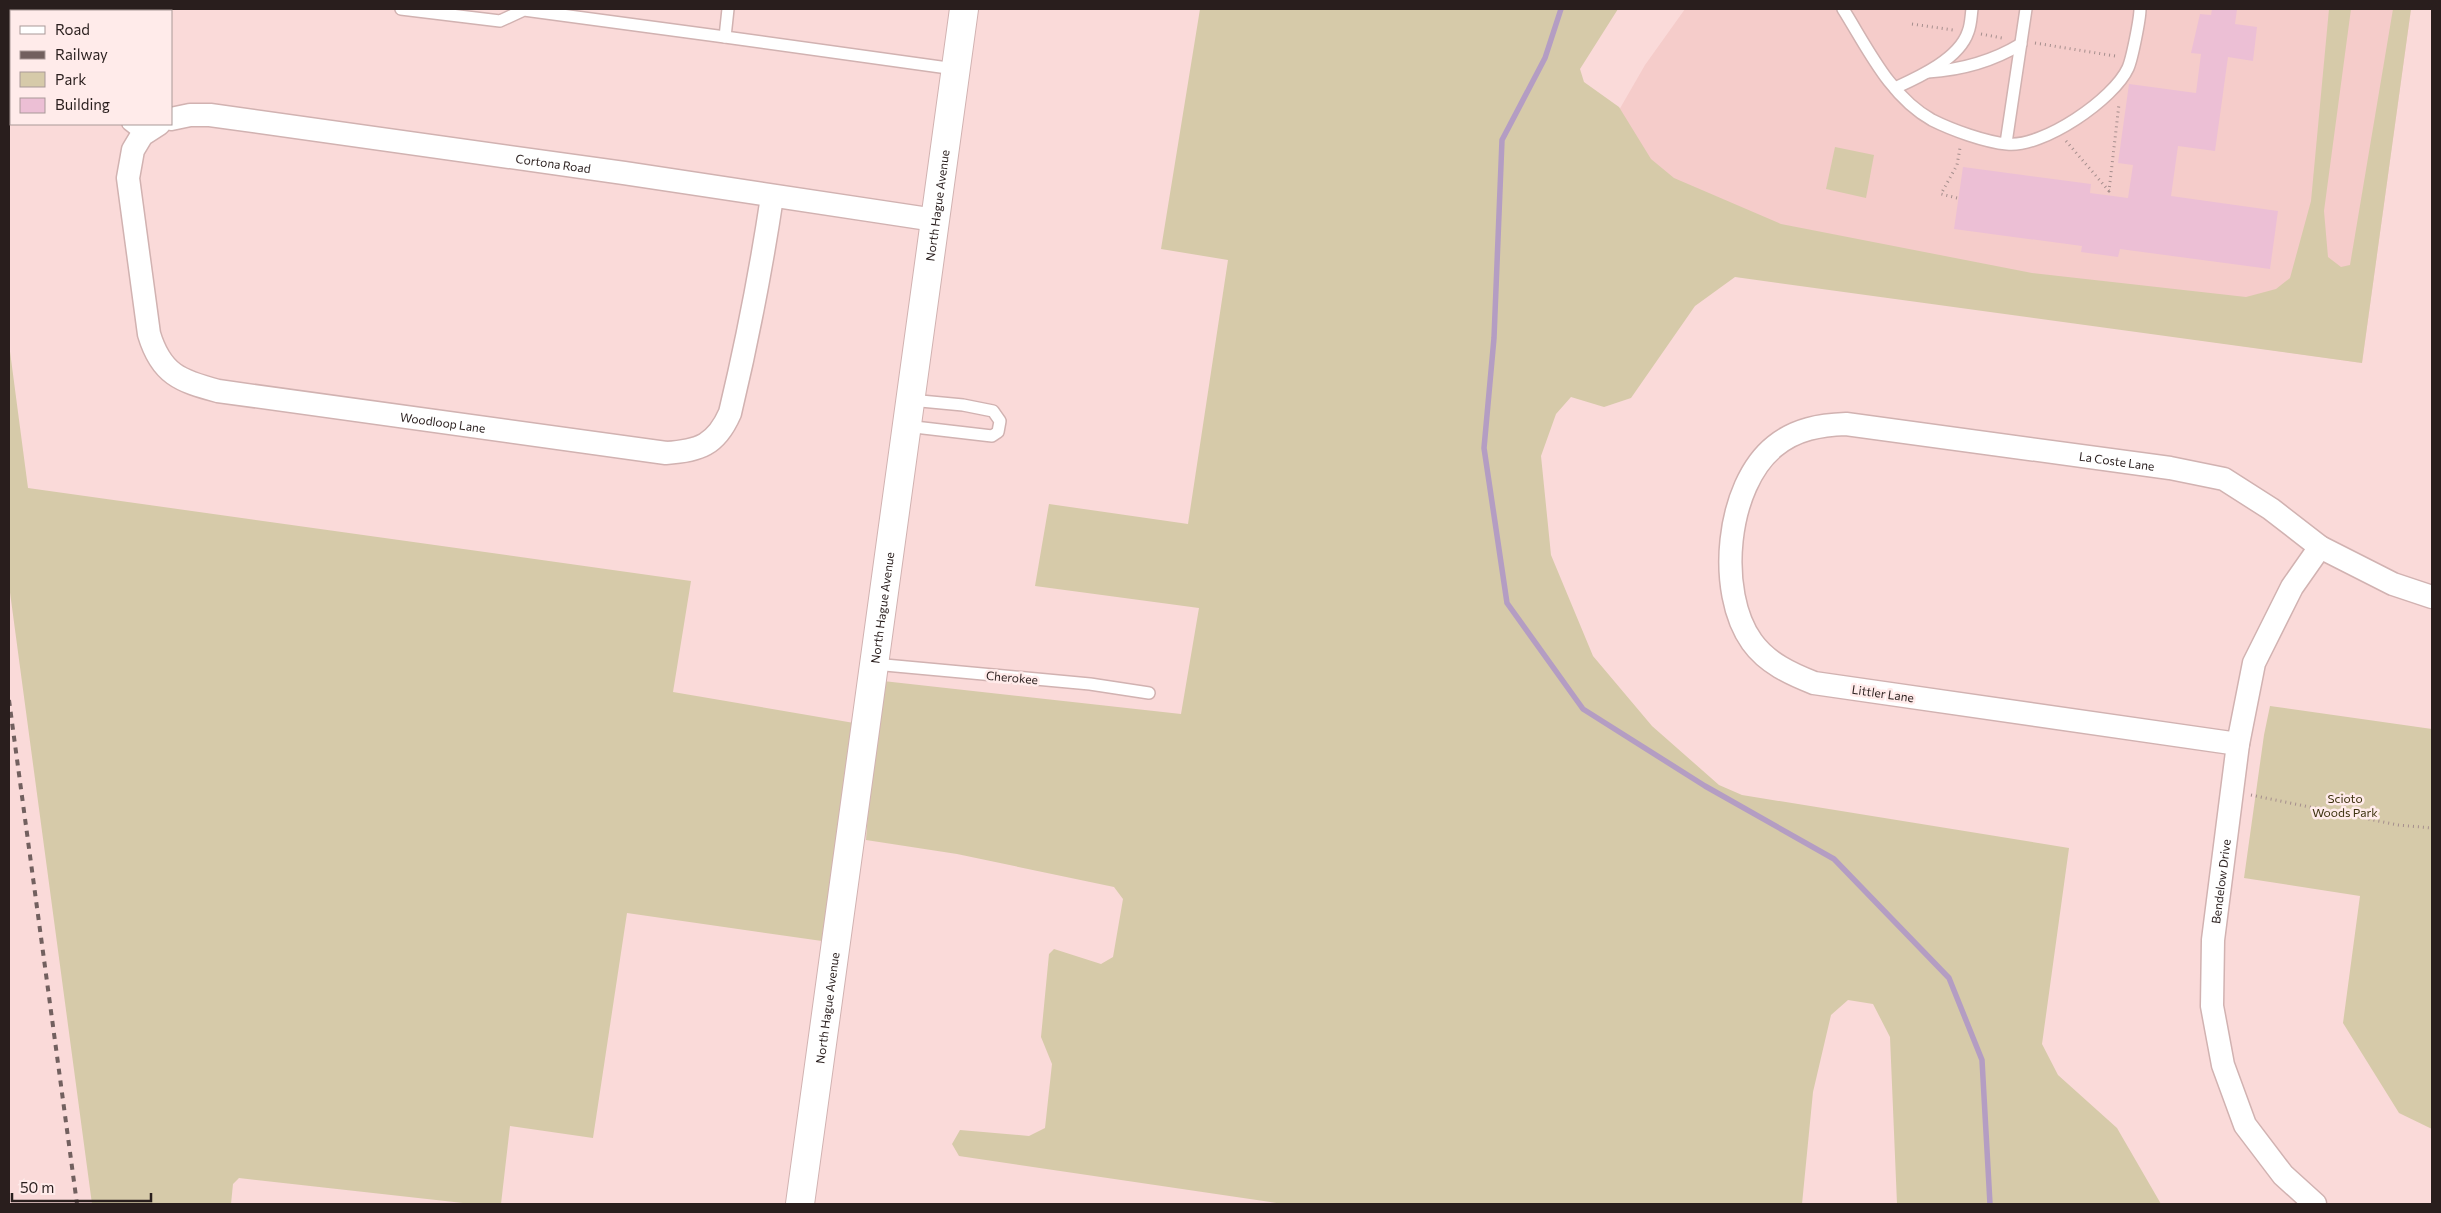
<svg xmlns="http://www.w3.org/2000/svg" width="2441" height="1213" font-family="Commissioner,sans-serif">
  <rect width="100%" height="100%" fill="#fadad9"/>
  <path fill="#f5ccca" d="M1685 9H2411L2362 363 1558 250 1596 150 1645 65Z"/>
  <g fill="#d6caa9">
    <path d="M1200 9H1618L1580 69 1584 82 1619 107 1651 159 1674 178 1781 224 2032 273 2246 297 2276 289 2290 278 2311 201 2329 9H2351L2324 211 2328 257 2341 267 2350 265 2393 9H2411L2362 363 1735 277 1695 306 1631 398 1604 407 1571 397 1556 414 1541 456 1551 555 1593 656 1652 726 1719 785 1742 795 2069 848 2042 1044 2058 1075 2117 1128 2161 1204H1897L1890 1037 1873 1004 1848 1000 1831 1015 1813 1092 1802 1204H1283L959 1156 952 1144 960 1130 1029 1136 1045 1128 1052 1064 1041 1037 1049 954 1054 949 1101 964 1113 957 1123 899 1114 887 957 854 866 840 874 727 883 681 1181 714 1199 608 1035 586 1049 504 1188 524 1228 260 1161 249Z"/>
    <path d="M1835 147 1874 155 1866 198 1826 189Z"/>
    <path d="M9 344 28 488 691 581 673 692 854 723 822 941 627 913 593 1138 510 1126 501 1204H472L239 1178 233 1184 231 1204H92L9 585Z"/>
    <path d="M2270 706 2432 729V1129L2399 1113 2343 1023 2360 896 2244 878 2264 735Z"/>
  </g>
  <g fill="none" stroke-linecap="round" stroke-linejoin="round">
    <path stroke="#b49dc3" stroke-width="5.5" d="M1561 9 1545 58 1502 140 1494 338 1484 448 1507 603 1583 709 1705 786 1834 859 1949 978 1982 1060 1990 1204"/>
  </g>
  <path fill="#ecbfd5" d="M2212 9H2237L2235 24 2257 27 2253 61 2228 57 2215 151 2178 146 2171 196 2278 211 2270 269 2120 249 2118 257 2081 252 2082 246 1954 229 1963 167 2091 184 2090 193 2128 198 2133 165 2118 163 2129 84 2196 93 2201 54 2191 53 2200 14 2211 15Z"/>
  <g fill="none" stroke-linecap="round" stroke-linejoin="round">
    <g stroke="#d1b2b1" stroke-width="14">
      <g id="lane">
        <path d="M401 9 500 21 524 10 725 37"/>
        <path d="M728 9 725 37 955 69"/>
        <path d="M1843 9C1867 47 1890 97 1932 120 1952 130 1985 142 2007 144 2043 148 2114 99 2128 68 2132 59 2140 19 2140 9"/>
        <path d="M1928 72C1960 70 1993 61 2021 44"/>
        <path d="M1895 88C1919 77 1959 59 1968 32 1971 25 1971 16 1972 9"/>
        <path d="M128 124 142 135"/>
        <path d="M2006 143 2026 9"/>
        <path d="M906 426 992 436 998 432 1000 421 993 411 963 405 910 400"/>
        <path d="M874 664 1090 684 1149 693"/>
      </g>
    </g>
    <g stroke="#d1b2b1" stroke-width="25">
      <g id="street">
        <path id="s1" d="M171 119 190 115H210L624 173 935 220"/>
        <path id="s2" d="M159 124 142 135 133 150 128 178 149 334C161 374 180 381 218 391L666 453C699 451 716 445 730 413 747 342 761 270 772 197"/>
        <path id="s3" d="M2238 744 1814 683C1791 674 1767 663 1752 642 1716 592 1726 485 1775 446 1796 429 1820 425 1846 424L2170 468 2224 479 2271 509 2320 547 2393 584 2432 597"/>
        <path id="s4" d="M2315 1204 2283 1175 2245 1125 2223 1065 2212 1006 2213 940 2238 744 2254 663 2292 587 2320 547"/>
      </g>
    </g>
    <g stroke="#d1b2b1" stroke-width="30">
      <g id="secondary">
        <path id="s5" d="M800 1204 964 9"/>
      </g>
    </g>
    <g stroke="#a58e8d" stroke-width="3" stroke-dasharray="1 4" stroke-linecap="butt">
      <path d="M1912 24 1953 30"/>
      <path d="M1981 34 2002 38"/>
      <path d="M2035 43 2115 56 2116 53"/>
      <path d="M2066 141 2109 191 2119 104"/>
      <path d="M1957 198 1941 194 1957 165 1960 148"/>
      <path d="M2251 795 2398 825 2432 828"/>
    </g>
    <use href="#lane" stroke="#fff" stroke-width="11"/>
    <use href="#street" stroke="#fff" stroke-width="22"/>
    <use href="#secondary" stroke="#fff" stroke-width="28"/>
    <path stroke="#72605f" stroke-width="4" stroke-dasharray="6 6" stroke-linecap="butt" d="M9 700 77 1204"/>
  </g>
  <g text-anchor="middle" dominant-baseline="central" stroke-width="5" stroke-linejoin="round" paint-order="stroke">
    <g font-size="12" fill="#291e1d" stroke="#ffebea">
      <text stroke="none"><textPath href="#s1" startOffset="386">Cortona Road</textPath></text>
      <text stroke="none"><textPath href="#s5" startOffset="1008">North Hague Avenue</textPath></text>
      <text stroke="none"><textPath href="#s2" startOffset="546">Woodloop Lane</textPath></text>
      <text stroke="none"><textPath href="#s3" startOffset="1065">La Coste Lane</textPath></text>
      <text stroke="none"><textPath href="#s5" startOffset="602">North Hague Avenue</textPath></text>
      <text transform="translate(1012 677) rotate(5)">Cherokee</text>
      <text transform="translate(1883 693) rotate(8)">Littler Lane</text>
      <text stroke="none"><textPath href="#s4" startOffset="355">Bendelow Drive</textPath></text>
      <text stroke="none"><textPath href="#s5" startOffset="198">North Hague Avenue</textPath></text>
    </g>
    <g font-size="12" fill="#3c310e" stroke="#ffebea">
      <text x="2345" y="798">Scioto<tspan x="2345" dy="14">Woods Park</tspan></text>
    </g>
  </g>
  <rect width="2441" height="1213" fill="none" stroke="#291e1d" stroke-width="20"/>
  <rect x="10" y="10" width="162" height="115" fill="#ffebea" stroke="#a99998"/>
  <rect x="20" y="26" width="25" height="8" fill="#ffffff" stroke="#a99998"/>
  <text x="55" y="35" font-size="15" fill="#291e1d">Road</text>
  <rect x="20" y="51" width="25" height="8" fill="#72605f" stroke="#a99998"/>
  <text x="55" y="60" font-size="15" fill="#291e1d">Railway</text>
  <rect x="20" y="72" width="25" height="15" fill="#d6caa9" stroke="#a99998"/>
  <text x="55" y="85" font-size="15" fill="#291e1d">Park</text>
  <rect x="20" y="98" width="25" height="15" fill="#ecbfd5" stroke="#a99998"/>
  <text x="55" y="110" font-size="15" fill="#291e1d">Building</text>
  <path d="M12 1193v8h139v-8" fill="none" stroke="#291e1d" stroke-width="2.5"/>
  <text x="20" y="1193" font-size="15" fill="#291e1d" stroke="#ffebea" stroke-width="4" paint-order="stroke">50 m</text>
</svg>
